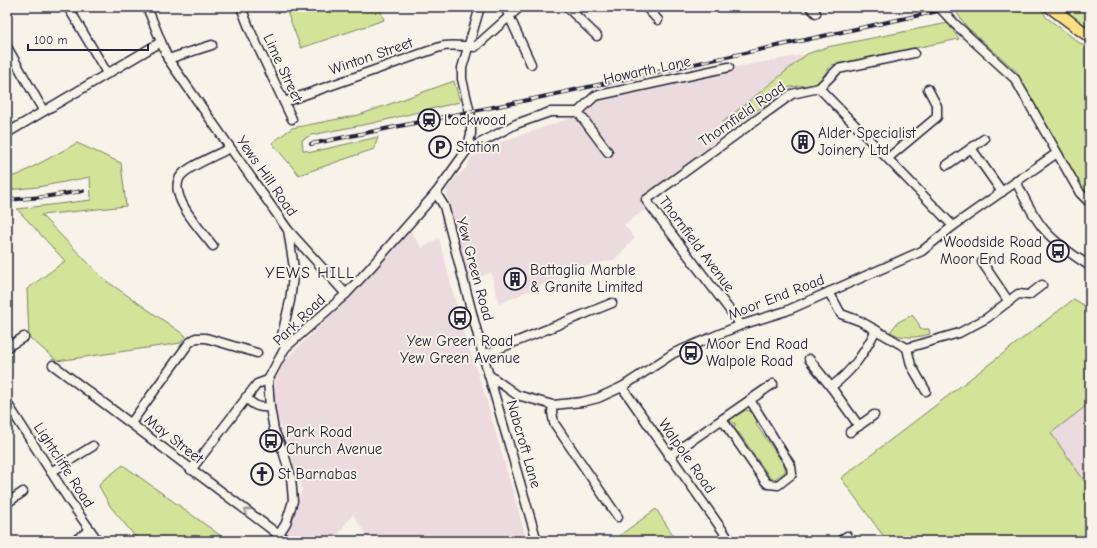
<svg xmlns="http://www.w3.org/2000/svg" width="1097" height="548" font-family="'Comic Neue',sans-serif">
  <rect width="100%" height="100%" fill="#f7f3e8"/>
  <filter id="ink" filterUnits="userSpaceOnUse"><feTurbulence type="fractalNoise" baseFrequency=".025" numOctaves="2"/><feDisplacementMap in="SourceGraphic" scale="8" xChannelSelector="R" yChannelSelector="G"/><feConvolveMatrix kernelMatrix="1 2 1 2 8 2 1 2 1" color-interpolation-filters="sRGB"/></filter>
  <g filter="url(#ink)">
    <g fill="#ebdbde">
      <path d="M807 54 722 123 728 131 641 200 647 208 624 225 635 238 614 260 588 265 499 304 491 272 468 283 446 191 456 177 466 168 471 157 489 146 571 118 599 96 736 67Z"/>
      <path d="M408 228 422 248 439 238 463 331 485 395 527 541H370L353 514 333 541H295L285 534 297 509 302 489 278 418 273 397 276 378 286 359 363 284Z"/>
      <path d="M1090 401V489L1051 433Z"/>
    </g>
    <g fill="#d3e397" stroke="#7a8269">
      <path d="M285 7H379L384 20 301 48Z"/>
      <path d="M979 7H1041L1046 17 1090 51V196L1082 189 1016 71 967 27 956 12Z"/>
      <path d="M1061 7H1090V30Z"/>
      <path d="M948 23 959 39 831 65 818 84 790 87 728 131 722 123 807 54 827 47Z"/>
      <path d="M454 81 460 102 373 123 311 135 302 140 303 150 312 152 378 137 374 149 299 175 272 143 292 128 359 115Z"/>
      <path d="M77 143 121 163 126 206 41 215 105 280 186 336 181 343 57 361 29 337 27 289 65 261 17 209 91 200 90 177 38 187 7 190V177L18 175Z"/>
      <path d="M1074 299 1090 309V403L1051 433 1090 489V541H887L841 478Z"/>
      <path d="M912 315 919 324 920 329H929L930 334C916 338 903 339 890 332L898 322Z"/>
      <path d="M746 410 752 412 757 419 756 424 785 466V472L775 479H771L739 433H734L730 425 735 426V423H730L731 419Z"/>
      <path d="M123 465 228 541H139L110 506 99 486 101 482Z"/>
      <path d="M656 509 677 541H612Z"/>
    </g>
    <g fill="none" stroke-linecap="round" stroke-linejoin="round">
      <g stroke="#22223b" stroke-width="11">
        <g id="minor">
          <path d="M68 7 107 73"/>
          <path d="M147 7 168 59 288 230 294 268 290 301 282 335 285 348"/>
          <path d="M241 7 250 30 292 119"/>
          <path d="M505 7 531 64"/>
          <path d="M567 7 597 36"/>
          <path d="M646 7 658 20"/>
          <path d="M810 7 816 13"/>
          <path d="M955 24 1015 79 1080 193 1090 203"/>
          <path d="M7 47 43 110"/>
          <path d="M168 59 212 45"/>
          <path d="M819 88 838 69 914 53"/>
          <path d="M284 102 440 47C448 44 466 46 475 47L520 7"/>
          <path d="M578 112 595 96 729 67"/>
          <path d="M7 133 161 42"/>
          <path d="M971 148 1002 192"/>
          <path d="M467 150 516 124 550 112H578L608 152"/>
          <path d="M888 158 937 117V106L928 89"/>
          <path d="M947 165 984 139"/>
          <path d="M1016 181C1037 226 1047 239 1090 266"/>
          <path d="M436 193 444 206 483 355 537 541"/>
          <path d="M288 230 346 294"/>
          <path d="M213 246C202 231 168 197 180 177 186 167 219 154 230 148"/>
          <path d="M982 262 1009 302"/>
          <path d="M829 292 841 314 860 321 907 348 959 333 987 318 1018 294 1029 295 1042 285"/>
          <path d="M741 325 646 200 792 94 819 88 953 226"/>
          <path d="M7 347 24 337"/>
          <path d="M907 348 911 365 926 391"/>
          <path d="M483 355 612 303"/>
          <path d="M809 359 831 387"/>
          <path d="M53 365 287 541"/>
          <path d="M489 375 517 395 553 405 582 402 598 398 622 387 674 353 741 325 786 311 922 251 953 226 1057 153"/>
          <path d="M622 387 730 541"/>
          <path d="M246 397C253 406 259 408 270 407"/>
          <path d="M7 403 69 500 98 541"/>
          <path d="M553 405 552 412 554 423 618 517"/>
          <path d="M723 421 765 481 768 484 778 485 792 474 791 466 750 400"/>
          <path d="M131 423 189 343 196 338H206L257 353"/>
          <path d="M859 426 831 387C853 370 863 355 876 330"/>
          <path d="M850 432 874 415"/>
          <path d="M669 456 773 384"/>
          <path d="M191 470 257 384 268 380"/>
          <path d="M51 472 93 446"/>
          <path d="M7 503 23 492"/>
          <path d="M74 541 90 530"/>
          <path d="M275 541 286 523 293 501 291 477 283 451 274 430 270 407 268 380 285 348 346 294 371 267 436 193 467 150 471 134V117L462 79V68L480 7"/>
          <path d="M840 541 847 536"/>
        </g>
      </g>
      <g stroke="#22223b" stroke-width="14">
        <path id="major" d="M1050 7 1090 37"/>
      </g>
      <use href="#minor" stroke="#f7f3e8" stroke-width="8"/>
      <use href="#major" stroke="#fce080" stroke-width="11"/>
      <g stroke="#22223b" stroke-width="4">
        <g id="rail">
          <path d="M311 144 533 99 957 7"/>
          <path d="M7 200 43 197 83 191"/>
        </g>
      </g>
      <use href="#rail" stroke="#f7f3e8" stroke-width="2.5" stroke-dasharray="8" stroke-linecap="butt"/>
      <g stroke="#22223b" stroke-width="11" stroke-linecap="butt">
        <path id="minor-bridge" d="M939 7 955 24"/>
      </g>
      <use href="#minor-bridge" stroke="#f7f3e8" stroke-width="8"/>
    </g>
    <defs><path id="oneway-chevron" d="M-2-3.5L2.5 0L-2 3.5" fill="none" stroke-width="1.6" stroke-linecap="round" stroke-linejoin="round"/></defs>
    <use stroke="#97959a" href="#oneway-chevron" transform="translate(247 511) rotate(-143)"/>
  </g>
  <defs>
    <g id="station-ring" transform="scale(1.15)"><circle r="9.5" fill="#f7f3e8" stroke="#22223b" stroke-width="1.5"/><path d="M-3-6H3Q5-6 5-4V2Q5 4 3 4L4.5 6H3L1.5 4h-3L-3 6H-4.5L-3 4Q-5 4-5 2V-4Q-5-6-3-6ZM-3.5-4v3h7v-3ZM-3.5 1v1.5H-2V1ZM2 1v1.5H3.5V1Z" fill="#22223b"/></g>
    <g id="building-ring" transform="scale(1.15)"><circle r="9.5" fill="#f7f3e8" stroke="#22223b" stroke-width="1.5"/><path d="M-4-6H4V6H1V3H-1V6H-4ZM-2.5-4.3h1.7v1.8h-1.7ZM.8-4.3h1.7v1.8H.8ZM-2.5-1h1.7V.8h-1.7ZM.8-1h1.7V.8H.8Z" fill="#22223b"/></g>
    <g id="parking-ring" transform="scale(1.15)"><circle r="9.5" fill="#f7f3e8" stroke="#22223b" stroke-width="1.5"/><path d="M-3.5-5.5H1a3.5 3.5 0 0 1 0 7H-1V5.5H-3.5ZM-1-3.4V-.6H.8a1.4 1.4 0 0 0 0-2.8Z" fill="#22223b"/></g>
    <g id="bus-ring" transform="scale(1.15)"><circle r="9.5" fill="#f7f3e8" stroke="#22223b" stroke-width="1.5"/><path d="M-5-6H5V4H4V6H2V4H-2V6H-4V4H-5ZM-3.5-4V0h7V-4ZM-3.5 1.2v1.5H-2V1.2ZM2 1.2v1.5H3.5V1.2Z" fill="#22223b"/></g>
    <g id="church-ring" transform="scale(1.15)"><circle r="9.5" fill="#f7f3e8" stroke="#22223b" stroke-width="1.5"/><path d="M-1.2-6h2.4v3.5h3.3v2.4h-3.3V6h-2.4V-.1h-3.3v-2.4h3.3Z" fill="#22223b"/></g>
  </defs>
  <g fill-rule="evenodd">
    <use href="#station-ring" x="429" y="120"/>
    <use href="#building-ring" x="803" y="142"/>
    <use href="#parking-ring" x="440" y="147"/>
    <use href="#bus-ring" x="1058" y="251"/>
    <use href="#building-ring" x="515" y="279"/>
    <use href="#bus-ring" x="460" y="318"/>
    <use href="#bus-ring" x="691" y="353"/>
    <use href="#bus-ring" x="271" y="441"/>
    <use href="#church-ring" x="262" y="474"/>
  </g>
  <g text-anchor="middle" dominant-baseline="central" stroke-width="4" stroke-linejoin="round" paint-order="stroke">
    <g font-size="15" fill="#22223b" stroke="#f7f3e8">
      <text transform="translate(371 56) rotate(-19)">Winton Street</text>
      <text transform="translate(283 68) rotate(65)">Lime Street</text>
      <text transform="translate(647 70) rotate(-12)">Howarth Lane</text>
      <text transform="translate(742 114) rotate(-35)">Thornfield Road</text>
      <text transform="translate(267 176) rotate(55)">Yews Hill Road</text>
      <text transform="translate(697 244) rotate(53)">Thornfield Avenue</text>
      <text transform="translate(475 269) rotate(75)">Yew Green Road</text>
      <text transform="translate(776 297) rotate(-21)">Moor End Road</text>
      <text transform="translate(299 320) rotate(-44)">Park Road</text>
      <text transform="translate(174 439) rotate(38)">May Street</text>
      <text transform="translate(524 444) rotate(74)">Nabcroft Lane</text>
      <text transform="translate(687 456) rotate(55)">Walpole Road</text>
      <text transform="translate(64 465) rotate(57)">Lightcliffe Road</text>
    </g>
    <g font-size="15" fill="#22223b" stroke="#f7f3e8" text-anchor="start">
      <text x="444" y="120">Lockwood</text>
      <text x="818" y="133">Alder Specialist<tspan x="818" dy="17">Joinery Ltd</tspan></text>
      <text x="456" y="147">Station</text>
      <text x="1042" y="242" text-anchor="end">Woodside Road<tspan x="1042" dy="17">Moor End Road</tspan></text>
      <text x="530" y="270">Battaglia Marble<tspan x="530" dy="17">&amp; Granite Limited</tspan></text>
      <text x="460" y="341" text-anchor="middle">Yew Green Road<tspan x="460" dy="17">Yew Green Avenue</tspan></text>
      <text x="706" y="344">Moor End Road<tspan x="706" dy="17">Walpole Road</tspan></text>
      <text x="286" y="432">Park Road<tspan x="286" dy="17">Church Avenue</tspan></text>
      <text x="278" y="474">St Barnabas</text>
    </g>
    <g font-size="16" letter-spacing="1" fill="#22223b" stroke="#f7f3e8">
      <text x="310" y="273">YEWS HILL</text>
    </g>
  </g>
  <rect width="1097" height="548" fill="none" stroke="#f7f3e8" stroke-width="24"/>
  <rect x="12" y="12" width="1073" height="524" fill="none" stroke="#22223b" stroke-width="1.5" filter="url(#ink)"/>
  <path d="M28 44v6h120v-6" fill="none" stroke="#22223b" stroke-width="2"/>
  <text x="34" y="44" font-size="12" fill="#22223b" stroke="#f7f3e8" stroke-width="3" paint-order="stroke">100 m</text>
</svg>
